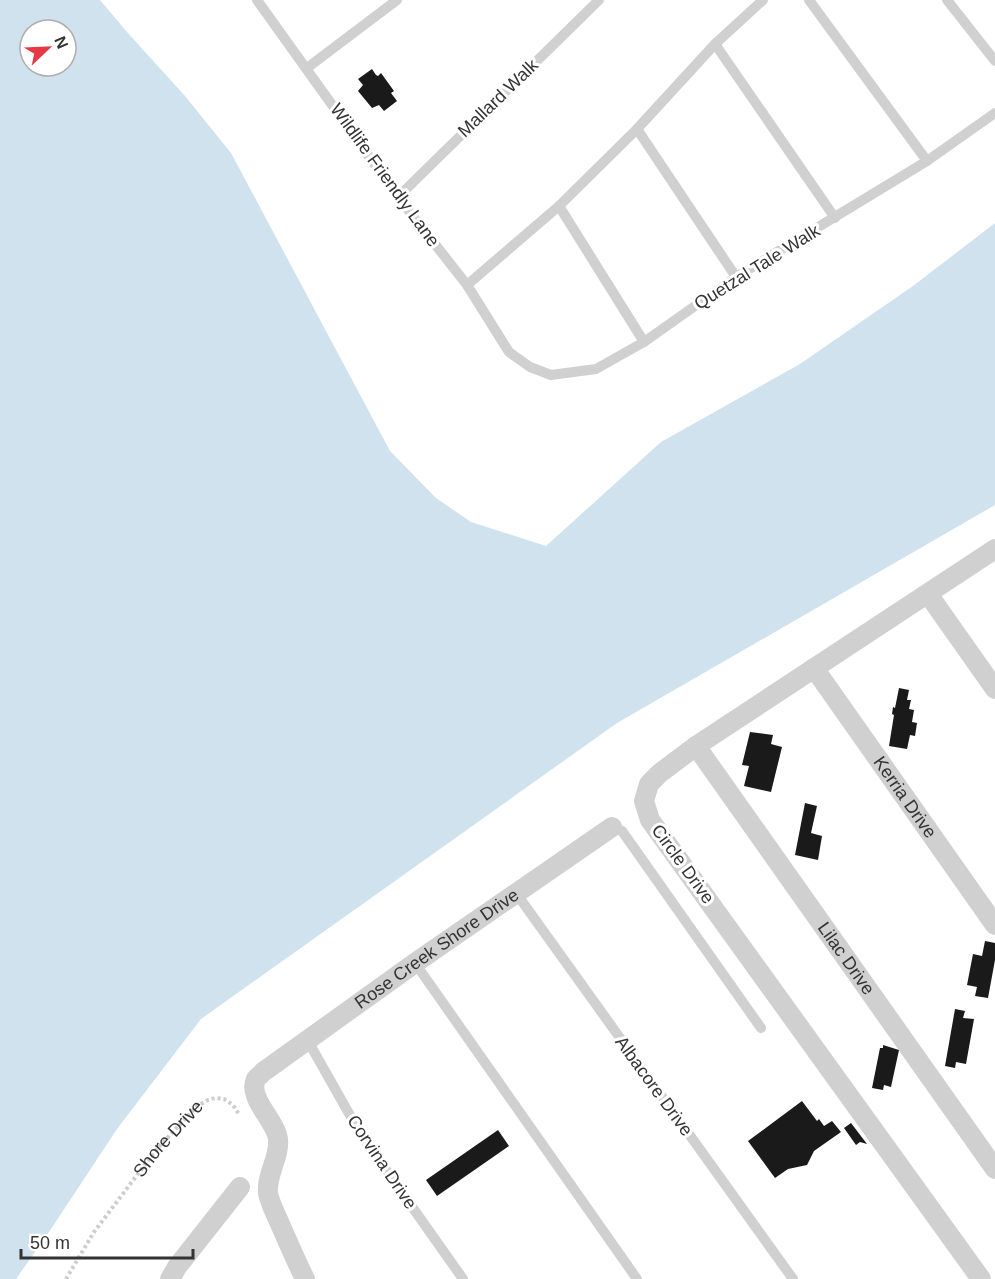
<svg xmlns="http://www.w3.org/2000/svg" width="995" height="1279" font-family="Arial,sans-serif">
  <rect width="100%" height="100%" fill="#fff"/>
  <path fill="#cfe2ee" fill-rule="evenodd" d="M0 0H100L127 32 185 96 231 153 390 451 436 498 471 522 546 546 661 442 800 364 913 286 995 223V505L617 723 201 1019 117 1129 49 1232 16 1279H0ZM30 30H66V66H30Z"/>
  <g fill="#1a1a1a">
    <path d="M372 69 376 75 378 76 381 73 394 91 391 93 397 101 384 111 379 105 372 108 358 91 363 85 358 79Z"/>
    <path d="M899 688 909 690 907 700H911L909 709 914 710 912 722 917 723 915 736 910 735 907 749 889 746 894 715 892 714 893 707 895 708Z"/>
    <path d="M750 732 773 735 771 744 782 747 771 792 744 786 749 766 742 765Z"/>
    <path d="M805 803 817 806 811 833 822 836 818 860 795 855Z"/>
    <path d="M985 941 995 943V960L988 998 975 996 977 987 967 985 973 954 982 956Z"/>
    <path d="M955 1009 965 1011 963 1018 974 1019 966 1064 956 1062 955 1068 945 1066Z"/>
    <path d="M883 1045 899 1050 891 1087 884 1085 883 1090 872 1088 880 1048H883Z"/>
    <path d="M802 1101 817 1121 819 1119 824 1126 832 1121 841 1132 814 1151 807 1165 788 1169 775 1178 748 1141Z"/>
    <path d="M851 1123 867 1144 860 1142 856 1145 844 1128Z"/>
    <path d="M498 1130 509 1146 437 1196 426 1180Z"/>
  </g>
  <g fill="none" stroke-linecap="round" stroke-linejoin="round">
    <path stroke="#cdcdcd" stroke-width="4" stroke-dasharray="3 3" stroke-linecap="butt" id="s1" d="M66 1279 94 1232 156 1150 197 1106 208 1100 215 1098 224 1099 233 1105 239 1114"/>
    <g stroke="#d0d0d0" stroke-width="10">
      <path d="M257 0 398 197 467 285 509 352 530 367 551 375 596 369 644 342 736 277 927 161 995 113"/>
      <path d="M809 0 927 161"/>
      <path d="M947 0 995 61"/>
      <path d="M715 44 835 218"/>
      <path d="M307 68 397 0"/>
      <path d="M637 129 736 277"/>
      <path d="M398 197 599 0"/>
      <path d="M559 206 644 342"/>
      <path d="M467 285 559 206 637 129 715 44 763 0"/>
      <path d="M612 827 622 831 761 1028"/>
      <path d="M516 893 793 1279"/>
      <path d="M415 963 637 1279"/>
      <path d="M308 1041 360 1133 463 1279"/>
    </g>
    <g stroke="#d0d0d0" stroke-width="20">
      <path d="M928 594 995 689"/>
      <path id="s2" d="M814 668 995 925"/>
      <path id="s3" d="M696 746 995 1169"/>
      <path d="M170 1279 177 1267 240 1187"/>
      <path id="s4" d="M305 1279C296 1261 288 1242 280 1224 276 1214 270 1204 268 1193 266 1175 280 1157 278 1139 276 1121 247 1098 256 1079 258 1076 261 1075 263 1072L415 963 612 827"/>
      <path d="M981 1279 650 820 644 801 649 784 660 773 696 746 995 549"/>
    </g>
  </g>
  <g text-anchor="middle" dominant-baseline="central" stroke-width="6" stroke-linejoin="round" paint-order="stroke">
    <g font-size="18" fill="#333" stroke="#fff">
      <text transform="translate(498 98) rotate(-44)">Mallard Walk</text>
      <text transform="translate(385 175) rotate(54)">Wildlife Friendly Lane</text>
      <text transform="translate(757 267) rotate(-32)">Quetzal Tale Walk</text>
      <text stroke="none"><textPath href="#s2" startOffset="158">Kerria Drive</textPath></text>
      <text transform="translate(683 864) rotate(54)">Circle Drive</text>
      <text stroke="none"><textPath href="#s4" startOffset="438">Rose Creek Shore Drive</textPath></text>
      <text stroke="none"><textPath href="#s3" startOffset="260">Lilac Drive</textPath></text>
      <text transform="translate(654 1086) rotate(54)">Albacore Drive</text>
      <text stroke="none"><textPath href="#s1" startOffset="174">Shore Drive</textPath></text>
      <text transform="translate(382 1162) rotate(56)">Corvina Drive</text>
    </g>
  </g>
  <g transform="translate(48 48) rotate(67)"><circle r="28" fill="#ffffff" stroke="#adadad" stroke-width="1.5"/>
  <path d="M0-4.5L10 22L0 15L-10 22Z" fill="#e63946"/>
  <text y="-9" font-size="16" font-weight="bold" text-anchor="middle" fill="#333333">N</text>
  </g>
  <path d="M21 1249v9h172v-9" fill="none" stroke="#333333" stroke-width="3"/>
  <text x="30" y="1249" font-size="18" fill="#333333" stroke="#ffffff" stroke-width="4.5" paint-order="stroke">50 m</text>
</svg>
